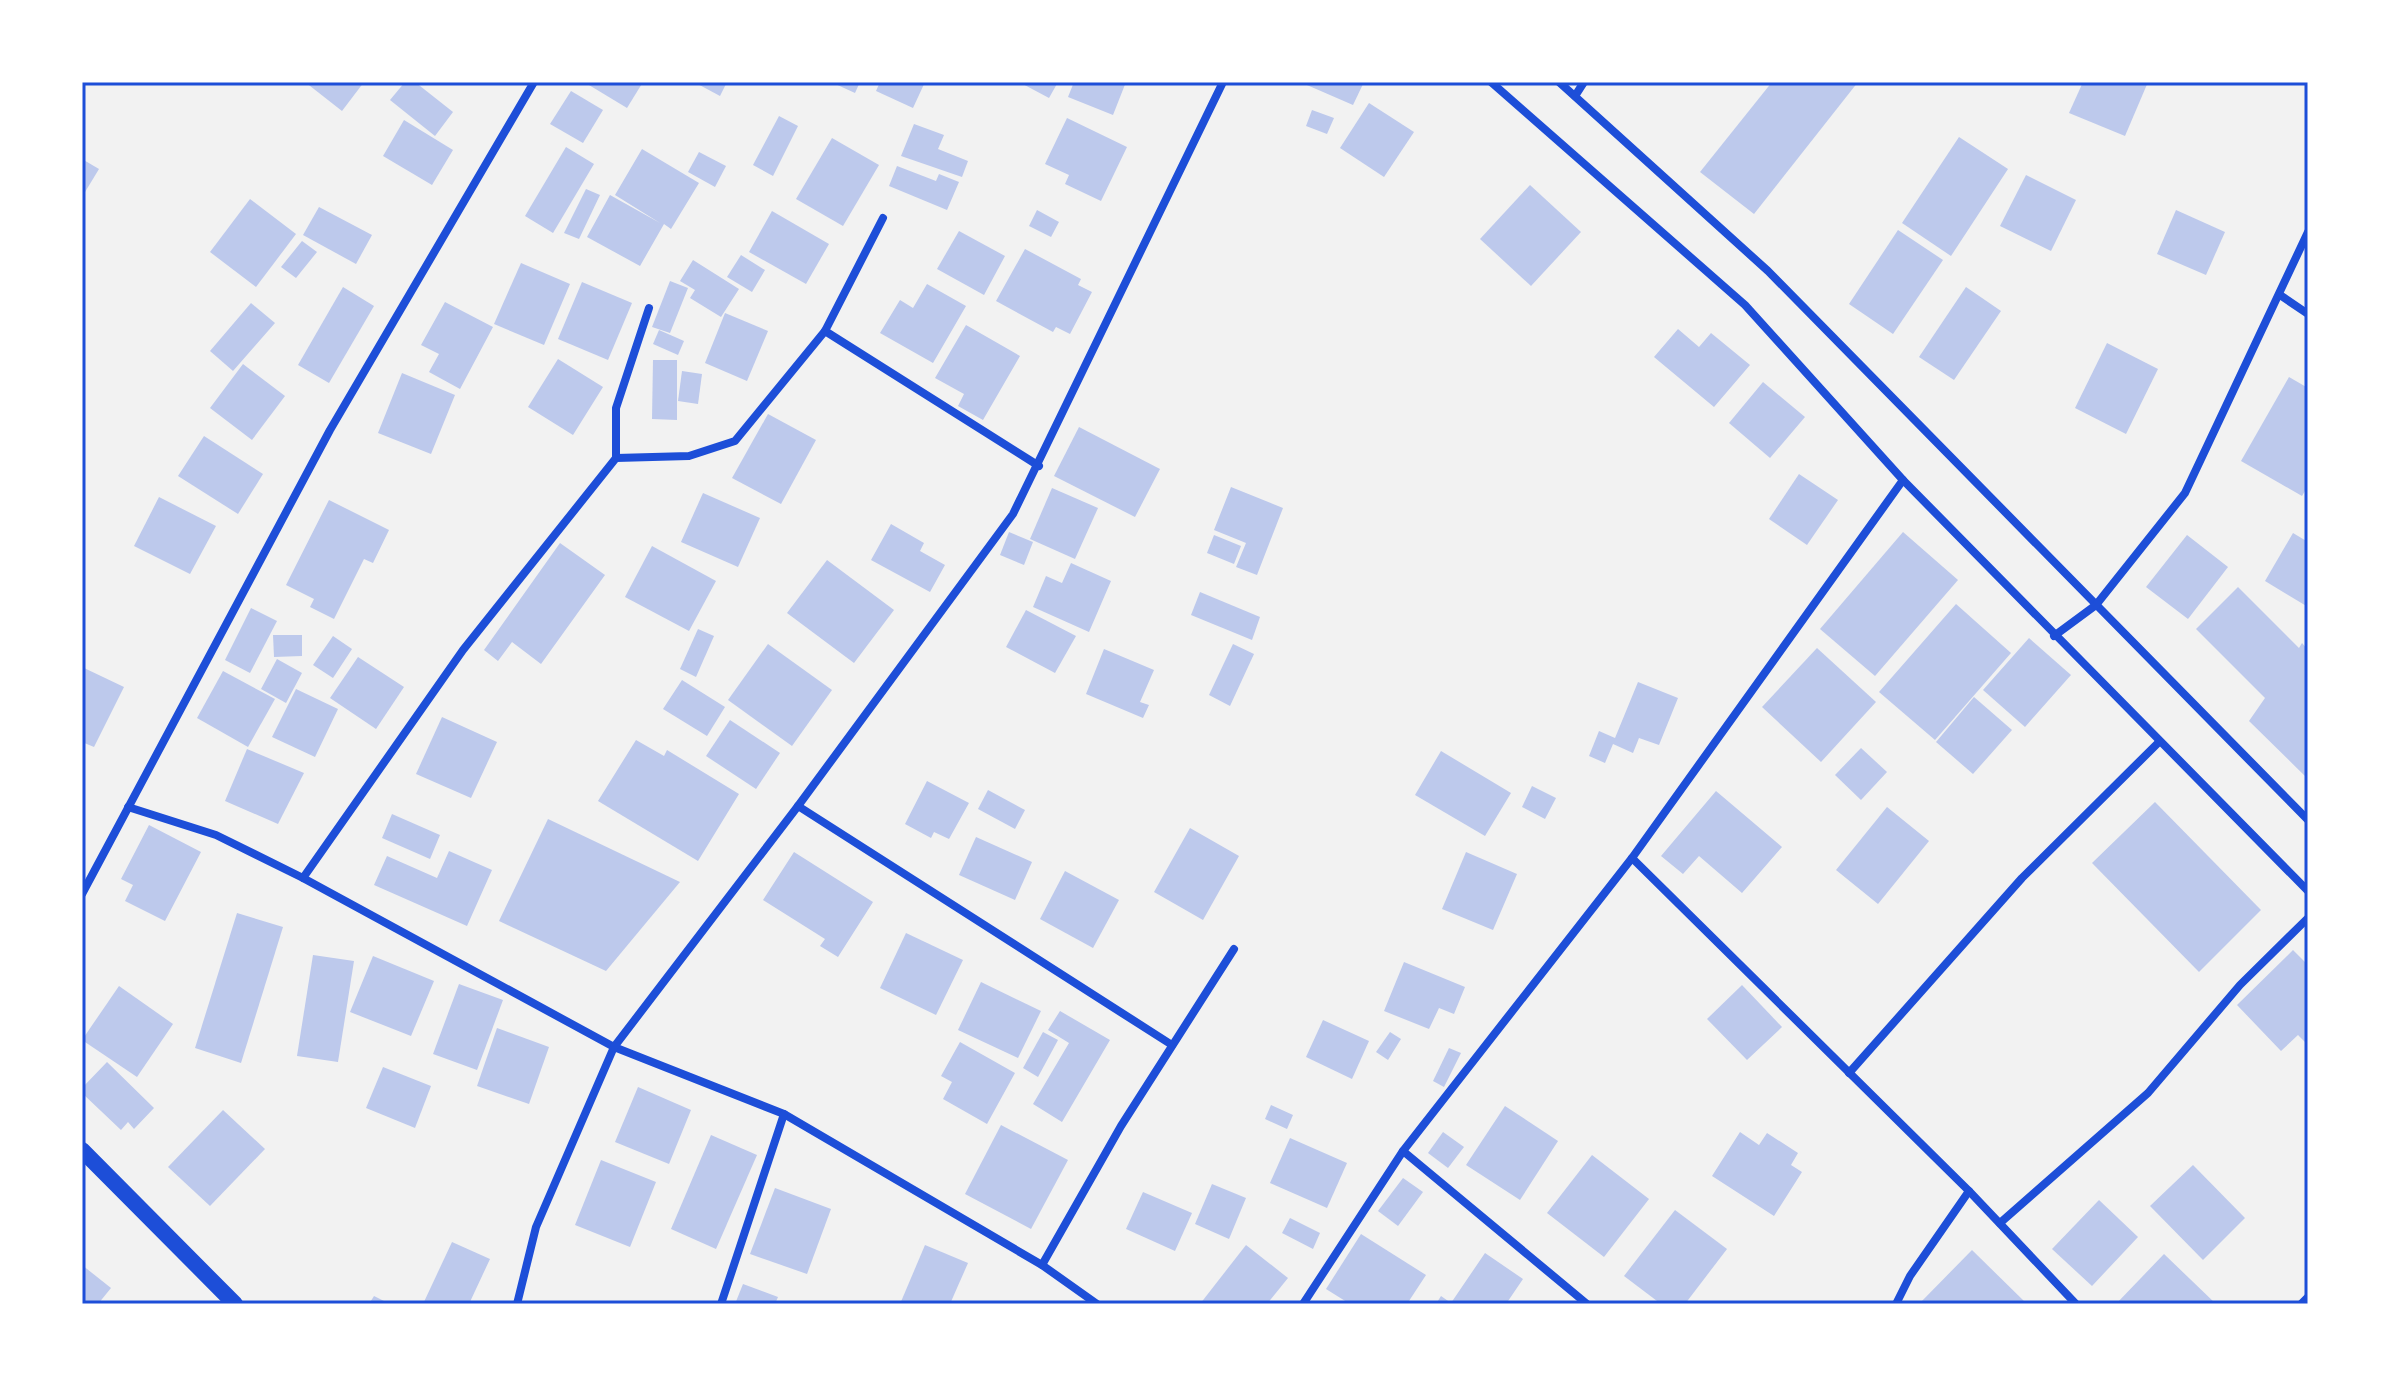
<svg xmlns="http://www.w3.org/2000/svg" width="2390" height="1386" font-family="'PT Serif',serif">
  <rect width="100%" height="100%" fill="#f2f2f2"/>
  <g fill="#bdc9ec">
    <path d="M305 82H364L342 111Z"/>
    <path d="M405 82H415L453 112 435 136 390 100Z"/>
    <path d="M584 82H643L627 108Z"/>
    <path d="M694 82H727L720 96Z"/>
    <path d="M831 82H860L855 93Z"/>
    <path d="M880 82H925L913 108 876 91Z"/>
    <path d="M1019 82H1058L1049 98Z"/>
    <path d="M1074 82H1126L1113 115 1068 97Z"/>
    <path d="M1300 82H1364L1353 105Z"/>
    <path d="M1772 82H1858L1754 214 1700 172Z"/>
    <path d="M2083 82H2148L2125 136 2069 113Z"/>
    <path d="M571 91 603 110 583 143 550 124Z"/>
    <path d="M1369 103 1414 132 1384 177 1340 148Z"/>
    <path d="M1312 110 1334 118 1327 134 1306 126Z"/>
    <path d="M779 116 798 126 773 176 753 165Z"/>
    <path d="M1067 118 1127 147 1101 201 1065 184 1069 175 1045 164Z"/>
    <path d="M404 120 453 150 432 185 383 156Z"/>
    <path d="M914 124 944 135 938 149 968 161 962 177 901 156Z"/>
    <path d="M1959 137 2008 169 1951 256 1902 223Z"/>
    <path d="M832 138 879 165 843 226 796 199Z"/>
    <path d="M566 147 594 164 553 233 525 216Z"/>
    <path d="M642 149 699 183 671 229 664 224 640 266 587 237 610 195 660 223 615 195Z"/>
    <path d="M699 152 726 166 715 187 688 172Z"/>
    <path d="M82 159 99 169 82 197Z"/>
    <path d="M897 166 936 181 939 174 959 182 947 210 889 186Z"/>
    <path d="M2026 175 2076 200 2051 251 2000 226Z"/>
    <path d="M1530 185 1581 232 1531 286 1480 239Z"/>
    <path d="M586 189 600 195 579 239 564 233Z"/>
    <path d="M250 199 296 234 256 287 210 252Z"/>
    <path d="M319 207 372 235 356 264 303 235Z"/>
    <path d="M1037 210 1059 222 1051 237 1029 226Z"/>
    <path d="M2176 210 2225 232 2206 275 2157 254Z"/>
    <path d="M772 211 829 244 806 284 749 252Z"/>
    <path d="M1898 230 1943 260 1893 334 1849 304Z"/>
    <path d="M959 231 1005 256 984 295 937 269Z"/>
    <path d="M302 241 317 252 296 278 281 267Z"/>
    <path d="M1025 249 1081 279 1078 285 1092 292 1070 334 1056 327 1053 332 996 301Z"/>
    <path d="M741 255 765 270 752 292 727 277Z"/>
    <path d="M693 260 739 289 721 317 690 298 695 290 680 281Z"/>
    <path d="M521 263 570 284 544 345 494 324Z"/>
    <path d="M670 281 688 288 670 333 652 327Z"/>
    <path d="M582 282 632 303 608 360 558 339Z"/>
    <path d="M927 284 966 306 933 363 880 333 900 300 913 308Z"/>
    <path d="M343 287 374 306 329 383 298 365Z"/>
    <path d="M1966 287 2001 311 1954 380 1919 357Z"/>
    <path d="M445 302 493 327 460 389 429 372 439 354 421 345Z"/>
    <path d="M251 303 275 323 233 371 210 351Z"/>
    <path d="M725 313 768 331 747 381 705 363Z"/>
    <path d="M966 325 1020 356 983 420 958 406 964 394 935 378Z"/>
    <path d="M1678 329 1699 347 1711 333 1750 365 1714 407 1654 357Z"/>
    <path d="M659 330 684 341 678 355 653 344Z"/>
    <path d="M2107 343 2158 369 2126 434 2075 408Z"/>
    <path d="M558 359 603 387 573 435 528 407Z"/>
    <path d="M653 360H677V420L652 419Z"/>
    <path d="M243 364 285 396 252 440 210 408Z"/>
    <path d="M682 371 702 374 698 404 678 401Z"/>
    <path d="M402 373 455 395 431 454 378 433Z"/>
    <path d="M2289 377 2308 388V486L2302 496 2241 461Z"/>
    <path d="M1763 382 1805 417 1770 458 1729 423Z"/>
    <path d="M768 414 816 440 781 504 732 478Z"/>
    <path d="M1079 427 1160 469 1135 517 1054 476Z"/>
    <path d="M204 436 263 474 238 514 178 476Z"/>
    <path d="M1799 474 1838 500 1807 545 1769 519Z"/>
    <path d="M1231 487 1283 508 1257 575 1236 567 1246 543 1214 530Z"/>
    <path d="M1052 488 1098 508 1075 559 1030 539Z"/>
    <path d="M703 493 760 518 738 567 681 542Z"/>
    <path d="M159 497 216 526 190 574 134 546Z"/>
    <path d="M329 500 389 530 373 563 364 559 334 619 310 607 314 599 286 585Z"/>
    <path d="M891 524 924 543 920 551 945 565 930 592 871 560Z"/>
    <path d="M1009 532 1033 542 1024 565 1000 555Z"/>
    <path d="M1903 532 1958 580 1875 676 1820 629Z"/>
    <path d="M2293 533 2308 542V607L2265 581Z"/>
    <path d="M1214 535 1241 546 1234 564 1207 553Z"/>
    <path d="M2187 535 2228 567 2188 619 2146 587Z"/>
    <path d="M560 543 605 575 541 664 512 642 498 661 484 650Z"/>
    <path d="M652 546 716 581 689 631 625 597Z"/>
    <path d="M827 560 894 610 854 663 787 613Z"/>
    <path d="M1071 563 1111 581 1089 632 1033 607 1046 576 1062 583Z"/>
    <path d="M2238 587 2299 648 2302 643 2308 650V779L2249 721 2265 698 2196 629Z"/>
    <path d="M1200 592 1260 617 1252 640 1191 615Z"/>
    <path d="M1956 604 2011 653 1935 740 1879 692Z"/>
    <path d="M251 608 277 621 250 673 225 660Z"/>
    <path d="M1026 610 1076 636 1055 673 1006 647Z"/>
    <path d="M698 629 714 636 696 677 680 669Z"/>
    <path d="M273 635H302V656L274 657Z"/>
    <path d="M333 636 352 649 333 678 313 665Z"/>
    <path d="M2029 638 2071 675 2025 727 1983 690Z"/>
    <path d="M768 644 832 690 792 746 728 700Z"/>
    <path d="M1233 644 1254 654 1230 706 1209 695Z"/>
    <path d="M1817 648 1876 702 1821 762 1762 707Z"/>
    <path d="M1104 649 1154 670 1140 702 1149 705 1143 718 1086 694Z"/>
    <path d="M358 657 404 687 376 729 330 698Z"/>
    <path d="M277 659 302 673 286 703 261 689Z"/>
    <path d="M82 667 124 687 94 747 82 742Z"/>
    <path d="M223 671 275 699 248 747 197 718Z"/>
    <path d="M682 680 725 707 707 736 663 709Z"/>
    <path d="M1638 682 1678 698 1659 745 1639 738 1633 753 1613 744 1605 763 1589 756 1599 731 1615 738Z"/>
    <path d="M296 689 338 709 315 757 272 737Z"/>
    <path d="M1974 697 2012 730 1973 774 1936 742Z"/>
    <path d="M442 717 497 742 471 798 416 774Z"/>
    <path d="M730 720 780 753 756 789 706 756Z"/>
    <path d="M636 740 664 756 667 750 739 794 698 861 598 801Z"/>
    <path d="M1861 748 1887 772 1861 800 1835 775Z"/>
    <path d="M247 749 304 773 278 824 225 801Z"/>
    <path d="M1441 751 1511 793 1485 836 1415 795Z"/>
    <path d="M927 781 969 803 949 839 934 832 931 838 905 824Z"/>
    <path d="M1532 786 1556 798 1545 819 1522 807Z"/>
    <path d="M988 790 1025 810 1015 829 978 809Z"/>
    <path d="M1716 791 1782 847 1742 893 1699 856 1683 874 1661 856Z"/>
    <path d="M2155 802 2261 910 2199 972 2092 863Z"/>
    <path d="M1887 807 1929 841 1878 904 1836 870Z"/>
    <path d="M392 814 440 835 430 859 382 838Z"/>
    <path d="M548 819 680 882 606 971 499 921Z"/>
    <path d="M149 825 201 852 165 921 125 901 133 885 121 879Z"/>
    <path d="M1190 828 1239 856 1203 920 1154 892Z"/>
    <path d="M976 837 1032 862 1015 900 959 875Z"/>
    <path d="M449 851 492 870 467 926 374 885 387 856 437 878Z"/>
    <path d="M794 852 873 902 838 957 820 946 825 939 763 900Z"/>
    <path d="M1466 852 1517 874 1493 930 1442 909Z"/>
    <path d="M1065 871 1119 900 1093 948 1040 919Z"/>
    <path d="M237 913 283 927 241 1063 195 1048Z"/>
    <path d="M906 933 963 960 936 1015 880 988Z"/>
    <path d="M2293 950 2308 965V1045L2298 1035 2281 1051 2237 1005Z"/>
    <path d="M313 955 354 961 338 1062 297 1056Z"/>
    <path d="M373 956 434 981 411 1036 350 1012Z"/>
    <path d="M1404 962 1465 987 1454 1014 1439 1008 1429 1029 1384 1011Z"/>
    <path d="M981 982 1041 1011 1018 1058 958 1030Z"/>
    <path d="M459 984 503 1000 477 1070 433 1054Z"/>
    <path d="M1742 985 1782 1027 1747 1060 1707 1019Z"/>
    <path d="M119 986 173 1024 137 1077 82 1040Z"/>
    <path d="M1060 1011 1110 1040 1062 1122 1033 1104 1069 1043 1048 1030Z"/>
    <path d="M1323 1020 1369 1041 1352 1079 1306 1057Z"/>
    <path d="M497 1028 549 1047 529 1104 477 1086Z"/>
    <path d="M1043 1032 1058 1040 1038 1077 1023 1068Z"/>
    <path d="M1390 1032 1401 1039 1388 1060 1376 1052Z"/>
    <path d="M960 1042 1015 1073 987 1124 943 1099 952 1082 941 1076Z"/>
    <path d="M1449 1048 1461 1053 1444 1087 1433 1081Z"/>
    <path d="M107 1062 154 1108 134 1129 128 1122 121 1130 82 1093V1088Z"/>
    <path d="M383 1067 431 1086 415 1128 366 1108Z"/>
    <path d="M638 1087 691 1110 669 1164 615 1142Z"/>
    <path d="M1271 1105 1293 1115 1287 1129 1265 1119Z"/>
    <path d="M1505 1106 1558 1141 1520 1200 1466 1165Z"/>
    <path d="M223 1110 265 1149 210 1206 168 1167Z"/>
    <path d="M1001 1125 1068 1160 1031 1229 965 1194Z"/>
    <path d="M1443 1132 1464 1147 1448 1168 1428 1153Z"/>
    <path d="M1740 1132 1759 1145 1767 1133 1798 1153 1791 1165 1802 1172 1774 1216 1712 1176Z"/>
    <path d="M711 1135 757 1155 716 1249 671 1229Z"/>
    <path d="M1290 1138 1347 1163 1327 1208 1270 1183Z"/>
    <path d="M1592 1155 1649 1199 1604 1257 1547 1213Z"/>
    <path d="M601 1160 656 1182 630 1247 575 1225Z"/>
    <path d="M2193 1165 2245 1218 2203 1260 2150 1206Z"/>
    <path d="M1403 1178 1423 1192 1398 1226 1378 1211Z"/>
    <path d="M1212 1184 1246 1198 1229 1239 1195 1224Z"/>
    <path d="M775 1188 831 1209 807 1274 750 1254Z"/>
    <path d="M1143 1192 1192 1213 1175 1251 1126 1229Z"/>
    <path d="M2099 1200 2138 1237 2092 1286 2052 1249Z"/>
    <path d="M1675 1210 1727 1249 1685 1304H1661L1624 1276Z"/>
    <path d="M1290 1218 1320 1233 1313 1249 1282 1233Z"/>
    <path d="M1361 1234 1426 1275 1407 1304H1350L1326 1289Z"/>
    <path d="M452 1242 490 1259 469 1304H423Z"/>
    <path d="M925 1245 968 1263 950 1304H900Z"/>
    <path d="M1246 1245 1288 1278 1267 1304H1200Z"/>
    <path d="M1972 1250 2027 1304H1919Z"/>
    <path d="M1485 1253 1523 1279 1506 1304H1436L1441 1296 1451 1303Z"/>
    <path d="M2164 1254 2216 1304H2116Z"/>
    <path d="M82 1265 111 1288 98 1304H82Z"/>
    <path d="M743 1284 778 1297 775 1304H735Z"/>
    <path d="M374 1296 390 1304H369Z"/>
  </g>
  <g fill="none" stroke-linecap="round" stroke-linejoin="round">
    <g stroke="#1d4ed8" stroke-width="8">
      <path d="M1491 82 1745 305 1903 480 2308 891"/>
      <path d="M1559 82 1768 271 2308 820"/>
      <path d="M1575 96 1584 82"/>
      <path d="M2280 295 2308 314"/>
      <path d="M825 331 1039 466"/>
      <path d="M616 458 689 456 735 441 825 331 883 218"/>
      <path d="M2054 636 2096 605 2185 493 2308 232"/>
      <path d="M798 806 1172 1045"/>
      <path d="M128 807 216 835 303 878 614 1047 784 1114 1042 1265 1097 1304"/>
      <path d="M1632 858 1969 1191 2076 1304"/>
      <path d="M303 878 463 650 616 458V408L649 308"/>
      <path d="M82 894 330 430 534 82"/>
      <path d="M1849 1073 2022 878 2159 742"/>
      <path d="M1403 1151 1587 1304"/>
      <path d="M2000 1223 2148 1093 2240 985 2308 918"/>
      <path d="M1042 1265 1121 1126 1234 949"/>
      <path d="M517 1304 536 1227 614 1047 798 806 1013 514 1223 82"/>
      <path d="M721 1304 784 1114"/>
      <path d="M1303 1304 1403 1151 1632 858 1903 480"/>
      <path d="M1896 1304 1910 1276 1969 1191"/>
      <path d="M2301 1304 2308 1297"/>
    </g>
    <path stroke="#1d4ed8" stroke-width="16" d="M82 1150 235 1304"/>
  </g>
  <rect width="2390" height="1386" fill="none" stroke="#ffffff" stroke-width="168"/>
  <rect x="84" y="84" width="2222" height="1218" fill="none" stroke="#1d4ed8" stroke-width="3"/>
</svg>
